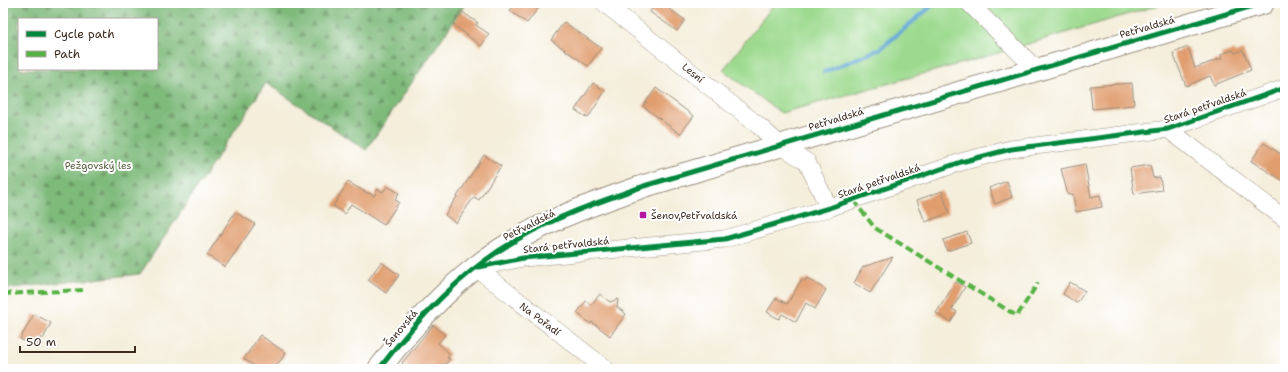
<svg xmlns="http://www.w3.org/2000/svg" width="1288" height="372" font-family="'Shantell Sans',sans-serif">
  <defs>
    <pattern id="forest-firs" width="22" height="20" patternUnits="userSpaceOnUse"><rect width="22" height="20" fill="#7eba7a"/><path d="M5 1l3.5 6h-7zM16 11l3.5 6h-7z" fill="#689763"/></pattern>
  </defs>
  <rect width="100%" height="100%" fill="#fff"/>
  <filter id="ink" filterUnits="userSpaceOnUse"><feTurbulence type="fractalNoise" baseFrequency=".025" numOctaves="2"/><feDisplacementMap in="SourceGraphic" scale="8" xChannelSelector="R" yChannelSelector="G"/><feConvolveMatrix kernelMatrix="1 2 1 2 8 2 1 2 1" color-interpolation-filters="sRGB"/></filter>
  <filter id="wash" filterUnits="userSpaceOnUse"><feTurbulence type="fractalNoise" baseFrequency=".012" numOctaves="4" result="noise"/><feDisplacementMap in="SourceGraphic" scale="16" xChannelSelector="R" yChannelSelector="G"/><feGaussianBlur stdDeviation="0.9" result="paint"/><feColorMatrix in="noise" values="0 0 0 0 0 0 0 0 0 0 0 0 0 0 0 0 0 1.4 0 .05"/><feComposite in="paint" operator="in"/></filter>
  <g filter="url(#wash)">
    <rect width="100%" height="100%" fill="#f4eedb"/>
    <path fill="#9dda8f" stroke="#6c8256" d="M775 3H1166L981 58 781 113 723 70Z"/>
    <path fill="url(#forest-firs)" stroke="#5c724c" fill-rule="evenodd" d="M3 3H466L366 150 266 83 140 274 3 289ZM19 19H157V69H19Z"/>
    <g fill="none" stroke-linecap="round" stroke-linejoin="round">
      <path stroke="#59a2d0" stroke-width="4.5" d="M824 72 880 49 935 3"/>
    </g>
    <g id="blocks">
      <g fill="#e09d6e">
        <path d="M515 3H542L527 23 510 11Z"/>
        <path d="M656 3H661L685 20 677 31 650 12Z"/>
        <path d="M461 11 478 23 476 25 489 34 481 46 453 24Z"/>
        <path d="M564 22 601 48 588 66 551 40Z"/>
        <path d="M1188 47 1195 68 1222 58 1221 54 1233 50 1235 53 1243 50 1251 70 1214 85 1210 76 1186 86 1173 53Z"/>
        <path d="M593 83 605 91 588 118 575 110Z"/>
        <path d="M1132 83 1134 105 1092 109 1090 86Z"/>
        <path d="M656 88 694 116 680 134 643 106Z"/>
        <path d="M1264 143 1285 157V182L1251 161Z"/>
        <path d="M484 155 501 166 479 200 474 197 456 223 445 215Z"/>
        <path d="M1085 164 1091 197 1100 195 1102 207 1076 212 1073 194 1068 195 1061 169Z"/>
        <path d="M1150 165 1153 178 1160 177 1162 190 1134 194 1130 168Z"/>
        <path d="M1007 181 1012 197 995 204 989 188Z"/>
        <path d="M348 182 369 194 370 193 374 196 378 189 383 192 387 186 399 193 395 200 399 202 384 225 351 204 345 214 333 206Z"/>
        <path d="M942 191 949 213 925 222 917 200Z"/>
        <path d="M235 212 255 224 225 267 207 255Z"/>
        <path d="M967 232 971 243 947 251 943 240Z"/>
        <path d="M893 257 870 293 854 283 863 267Z"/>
        <path d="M381 262 399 275 386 293 368 280Z"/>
        <path d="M807 278 826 290 815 309 806 303 796 322 782 314 779 319 767 312 776 298 787 304 802 279 805 281Z"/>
        <path d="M956 282 965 287 952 309 957 312 951 322 936 313Z"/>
        <path d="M1070 282 1085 291 1077 303 1063 294Z"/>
        <path d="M600 294 610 302 618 299 617 307 626 314 610 336 592 322 591 324 577 313 586 301 591 305Z"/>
        <path d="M34 314 51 323 43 339 41 337 36 347 20 339Z"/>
        <path d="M433 325 445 335 438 343 450 354 447 358 450 359 441 369H408L402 363Z"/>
        <path d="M260 335 286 353 274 369H259L244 359Z"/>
      </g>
    </g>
  </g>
  <g filter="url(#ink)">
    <use href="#blocks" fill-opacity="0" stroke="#988c7c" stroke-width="1"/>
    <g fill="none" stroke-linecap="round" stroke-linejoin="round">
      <g stroke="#988c7c" stroke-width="18">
        <g id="minor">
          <path d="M604 3 759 126 780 145 807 162 829 208"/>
          <path d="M969 3 1036 69"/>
          <path d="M1168 129 1285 219"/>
          <path d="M475 267 606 369"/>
          <path d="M479 267 523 258 725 239 829 208 961 162 1011 149 1168 129 1285 88"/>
        </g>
      </g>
      <g stroke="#988c7c" stroke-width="24">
        <path id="secondary" d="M379 369C418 318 462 271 518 239 557 216 601 201 644 186L1263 3"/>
      </g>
      <use href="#minor" stroke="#fff" stroke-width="17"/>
      <use href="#secondary" stroke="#fff" stroke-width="22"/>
      <g stroke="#57b245" stroke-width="4" stroke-dasharray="8 4" stroke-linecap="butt">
        <path d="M853 200 875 228 1017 316 1038 283"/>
        <path d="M3 294 83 290"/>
      </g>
      <g stroke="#fff" stroke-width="8">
        <g id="cycleway">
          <path d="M479 267 523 258 725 239 829 208 961 162 1011 149 1168 129 1285 88"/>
          <path d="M379 369C418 318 462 271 518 239 557 216 601 201 644 186L1263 3"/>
        </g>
      </g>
      <use href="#cycleway" stroke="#00873e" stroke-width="5"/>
    </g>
  </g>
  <rect fill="#b5179e" stroke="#fff" stroke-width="1.5" x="639" y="211" width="8" height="8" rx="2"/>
  <g text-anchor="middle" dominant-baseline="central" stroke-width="4" stroke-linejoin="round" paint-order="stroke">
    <g font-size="10" fill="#3b2a1e" stroke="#fff">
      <text transform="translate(1147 27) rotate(-16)">Petřvaldská</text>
      <text transform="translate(693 73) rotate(39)">Lesní</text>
      <text transform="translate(1205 106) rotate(-19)">Stará petřvaldská</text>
      <text transform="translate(836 119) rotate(-17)">Petřvaldská</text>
      <text transform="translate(879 181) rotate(-19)">Stará petřvaldská</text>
      <text transform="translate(529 225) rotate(-27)">Petřvaldská</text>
      <text transform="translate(566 245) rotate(-6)">Stará petřvaldská</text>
      <text transform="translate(540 319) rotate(37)">Na Pořadí</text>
      <text transform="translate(401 328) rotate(-50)">Šenovská</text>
    </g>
    <g font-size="10" fill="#585f40" stroke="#fff">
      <text x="98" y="165">Pežgovský les</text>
    </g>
    <g font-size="10" fill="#3b2a1e" stroke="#fff" text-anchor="start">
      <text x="651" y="215">Šenov,Petřvaldská</text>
    </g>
  </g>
  <rect width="1288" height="372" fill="none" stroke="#fff" stroke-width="16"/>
  <rect x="18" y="18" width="140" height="52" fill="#ffffff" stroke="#b1aaa5"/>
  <rect x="26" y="31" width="20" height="6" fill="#00873e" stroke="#b1aaa5"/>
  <text x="54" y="38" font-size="12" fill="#3b2a1e">Cycle path</text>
  <rect x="26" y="51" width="20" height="6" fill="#57b245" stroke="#b1aaa5"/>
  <text x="54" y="58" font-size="12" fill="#3b2a1e">Path</text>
  <path d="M20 346v6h115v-6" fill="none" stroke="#3b2a1e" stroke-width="2"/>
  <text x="26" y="346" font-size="12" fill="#3b2a1e" stroke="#ffffff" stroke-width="3" paint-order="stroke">50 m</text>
</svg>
